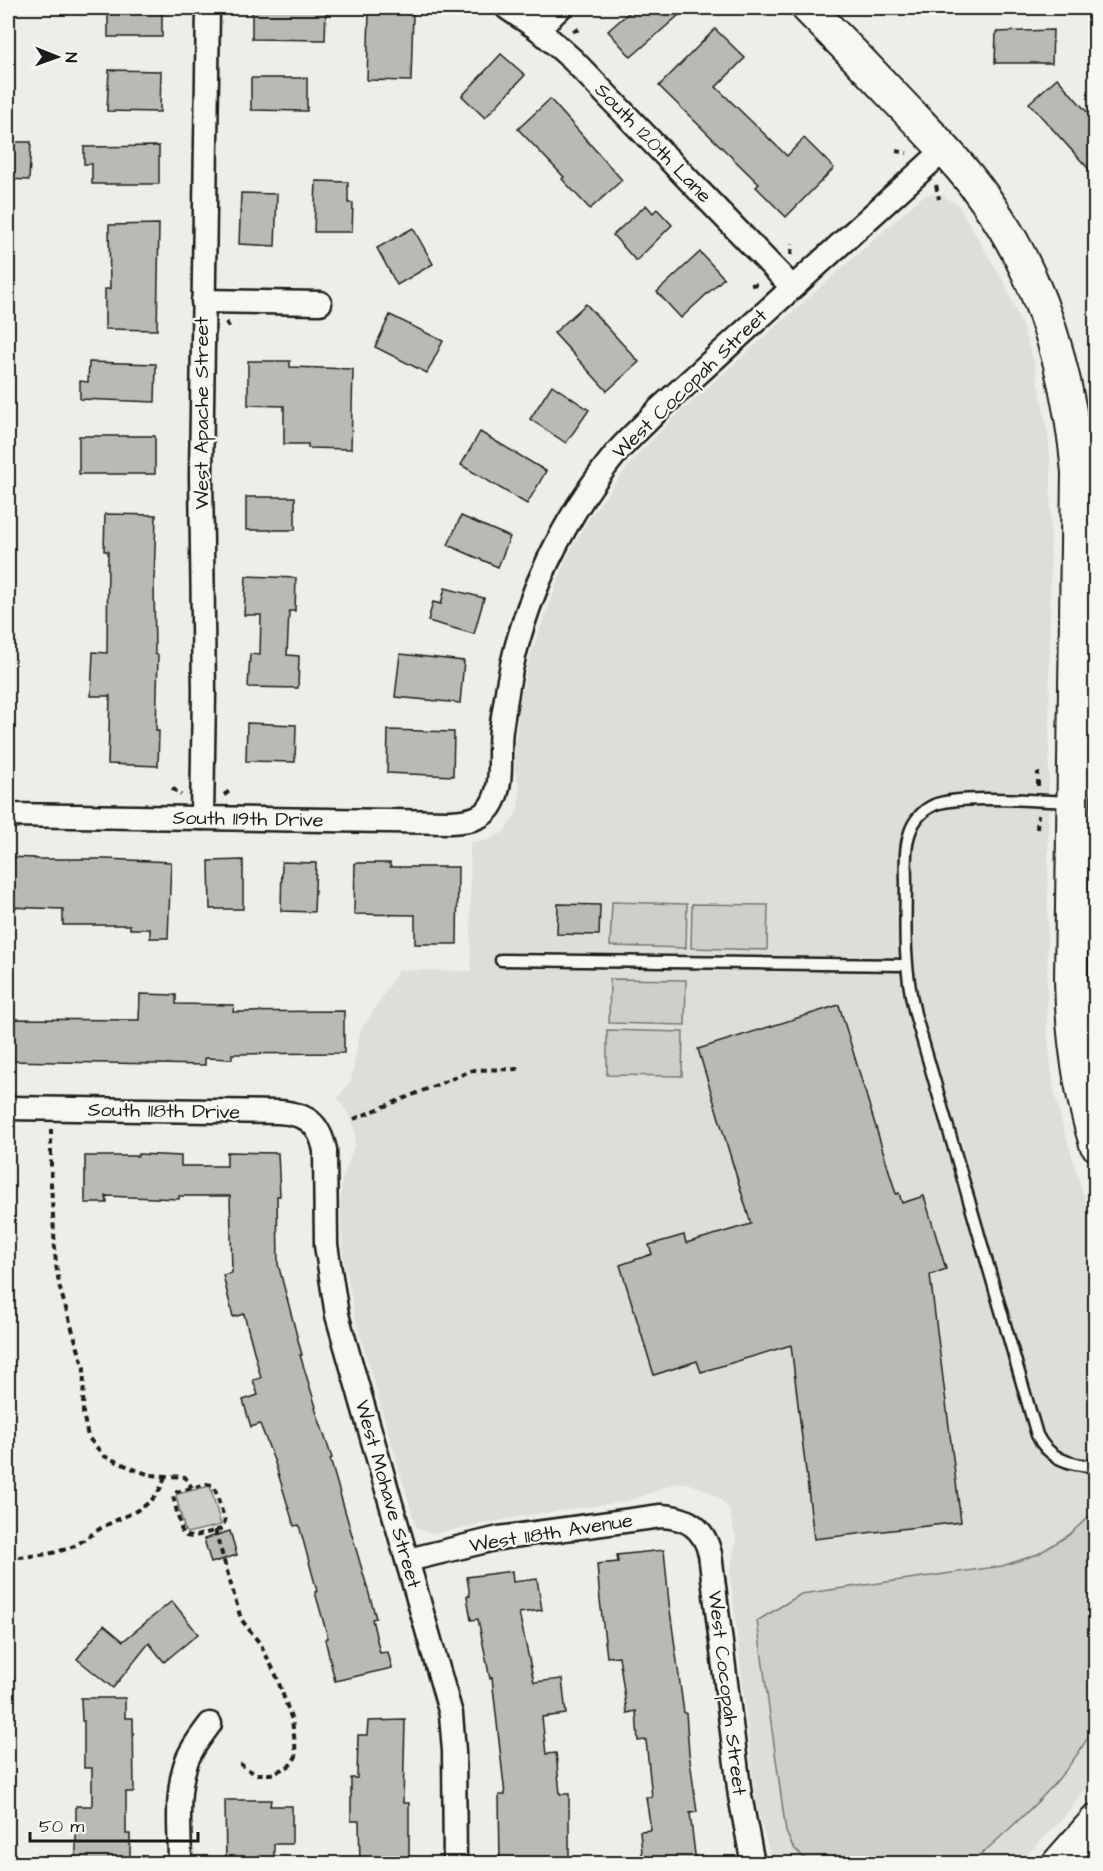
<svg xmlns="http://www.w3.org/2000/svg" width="1103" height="1871" font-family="'Architects Daughter',sans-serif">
  <rect width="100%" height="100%" fill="#edede9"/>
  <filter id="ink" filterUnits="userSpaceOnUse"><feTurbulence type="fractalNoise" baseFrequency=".0167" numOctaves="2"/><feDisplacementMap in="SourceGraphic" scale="12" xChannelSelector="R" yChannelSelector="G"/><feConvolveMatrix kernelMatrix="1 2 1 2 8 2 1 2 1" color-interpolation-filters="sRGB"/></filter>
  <g filter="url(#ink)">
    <path fill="#ddddda" d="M930 194 942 195 958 205 1005 284 1022 326 1034 362 1048 433 1051 473 1047 1029 1054 1090 1062 1123 1096 1236 1095 1775 1064 1817 1018 1864 774 1863 769 1851 756 1803 730 1574 736 1537 729 1509 720 1499 708 1491 699 1487 685 1483H676L629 1501 529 1515 437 1533H428L416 1527 356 1321 343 1255 340 1204 342 1180 355 1144V1133L351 1118 338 1098 351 1080 360 1032 399 970 471 971 470 842 486 841 504 832 518 810 520 788 515 771V749L519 705 530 656 567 557 590 517 631 462 671 420 922 197Z"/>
    <g fill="#cececb" stroke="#757574" stroke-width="1.5">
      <path d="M612 902 687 904 686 948 610 946Z"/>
      <path d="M692 904 768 905 767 950 691 948Z"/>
      <path d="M610 979 686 980 685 1025 609 1023Z"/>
      <path d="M607 1030 683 1032 682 1076 607 1075Z"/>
      <path d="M210 1486 221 1525 187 1533 185 1531 176 1496 177 1494Z"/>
      <path d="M1095 1505 1096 1722C1069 1780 1017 1821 972 1863H809L793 1847 786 1832 757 1621 801 1594 1002 1566 1038 1554 1069 1535 1089 1516Z"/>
    </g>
    <g fill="#b9b9b6" stroke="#1c1c1c" stroke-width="1.5">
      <rect x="108" y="8" width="54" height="29"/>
      <path d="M252 8H326L325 40 252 39Z"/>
      <path d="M634 8H687L631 57 608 31Z"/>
      <path d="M369 12 413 13 411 81 367 80Z"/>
      <path d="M715 29 745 58 716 87 787 156 804 138 834 168 786 217 756 187 759 184 659 86Z"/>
      <path d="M1053 30 1052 63H995L996 32Z"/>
      <path d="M501 54 525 75 485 118 462 96Z"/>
      <path d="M109 70 161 71 160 112 107 111Z"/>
      <path d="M251 78H307V111L251 110Z"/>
      <path d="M1057 78 1095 121V176L1029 103Z"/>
      <path d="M550 99 622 180 590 209 562 179 564 177 518 129Z"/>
      <path d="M8 142H31L29 180 8 179Z"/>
      <path d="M159 146V184H92V164H84V147Z"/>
      <path d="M316 181 348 182V203H353L352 232H314Z"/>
      <path d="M241 193 277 194 275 246 239 244Z"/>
      <path d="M646 205 653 213 657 209 672 225 636 261 613 235Z"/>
      <path d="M159 224 157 330 105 329V289H110L109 225Z"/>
      <path d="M413 228 433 264 397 285 377 248Z"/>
      <path d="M700 252 724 278 681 318 657 292Z"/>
      <path d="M586 304 639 362 607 391 554 333Z"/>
      <path d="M390 315 443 341 427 373 375 347Z"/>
      <path d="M248 361H290V367L353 369 351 449 308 448V444H284V406L248 405Z"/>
      <path d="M89 362 156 364 155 402 80 399V381L88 382Z"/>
      <path d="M552 385 589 410 566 443 530 419Z"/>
      <path d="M480 432 546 471 527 504 461 465Z"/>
      <rect x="79" y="436" width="76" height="38"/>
      <rect x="246" y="497" width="49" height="33"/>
      <path d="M105 514 156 515 154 582 155 654 158 655 156 731H159L158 766 108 764 110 696H91L93 652 107 653 108 551H104Z"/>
      <path d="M461 516 510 537 498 567 448 545Z"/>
      <path d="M246 576 296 578 295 611H289L287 655 299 656 298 688 248 687 250 654 260 655 261 615H244Z"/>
      <path d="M445 588 484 598 474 634 428 621 433 602 441 604Z"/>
      <path d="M400 654 464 661 460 703 395 697Z"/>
      <path d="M247 723 296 725 295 762 246 761Z"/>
      <path d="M388 730 454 732 453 776 387 773Z"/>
      <path d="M8 857 35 858V859H106L171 862 168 938H150V929H130V925H63V909L8 907Z"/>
      <path d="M243 860V909H210L209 861Z"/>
      <path d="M282 862 316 863 314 912 281 911Z"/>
      <path d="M355 863H390V867H458L457 944H415V915L354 914Z"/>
      <path d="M558 904 600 905 599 935 557 934Z"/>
      <path d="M140 994 176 995V1004L234 1005 233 1012 344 1011V1053L232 1054V1059L205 1058V1065L8 1061V1019L139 1020Z"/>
      <path d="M839 1005 896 1194 899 1193 902 1203 924 1196 946 1269 930 1275 961 1522 814 1539 791 1345 701 1372 697 1361 654 1375 620 1265 652 1254 649 1245 684 1235 686 1243 751 1224 698 1049Z"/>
      <path d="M227 1152 278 1153 280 1196H277L278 1264 302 1355H300L316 1407 315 1408 332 1458 330 1459 376 1618 372 1619 380 1653 388 1652 392 1668 335 1681 325 1639 328 1638 315 1592 317 1591 299 1525 294 1526 275 1463 260 1424 251 1427 243 1400 258 1395 253 1380 261 1378 244 1314 233 1317 223 1275 232 1273 230 1196H179V1199L106 1196 107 1203H85V1156H138V1154L181 1156V1166H227Z"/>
      <path d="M230 1531 237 1555 211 1563 204 1539Z"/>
      <path d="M664 1550 669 1603 684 1713H686L689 1753 697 1812 690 1813 696 1863H643L640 1831 651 1830 646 1797H652L646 1740 638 1741 636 1711 627 1713 619 1656 607 1657 600 1600 597 1564 618 1562 617 1555Z"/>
      <path d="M512 1571 513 1582 537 1579 542 1610 519 1613 534 1682 562 1679 566 1714 542 1717 546 1754 556 1753 560 1794H569V1863H500L499 1795H505L492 1678 490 1679 478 1619 471 1620 467 1596H470L467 1577Z"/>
      <path d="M172 1601 198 1634 164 1662 149 1643 113 1688 77 1659 104 1625 123 1641Z"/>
      <path d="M81 1698H125V1718H133L134 1792H126V1834H130V1863H76V1806H92V1768H84V1721H82Z"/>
      <path d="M405 1720 403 1803H409V1863H360L359 1821H351V1778H357L358 1735H367L368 1721Z"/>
      <path d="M225 1800H271L270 1806H292V1844H274V1863H226Z"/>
    </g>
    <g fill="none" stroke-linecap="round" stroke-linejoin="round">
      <g stroke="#1c1c1c" stroke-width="15">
        <g id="lane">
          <path d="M1070 802C1040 801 958 794 934 805 923 810 914 820 910 832 904 849 906 869 906 886 905 933 904 968 915 1014L1037 1435C1048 1458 1070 1466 1096 1466"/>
          <path d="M501 960 906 965"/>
        </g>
      </g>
      <g stroke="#1c1c1c" stroke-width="27">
        <g id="street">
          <path d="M507 8 538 29 573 60 792 287"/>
          <path d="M538 29 560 8"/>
          <path d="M203 301 320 303"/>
          <path d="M8 815 451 822C468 821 485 819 493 802 504 781 498 752 501 730 503 715 506 700 508 685 523 600 563 518 617 452 630 437 645 424 658 410L945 149"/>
          <path d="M202 818 204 693 201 475 208 8"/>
          <path d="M8 1108 279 1112C307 1114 319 1123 325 1150L326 1245 337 1315 451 1714 454 1751 455 1864"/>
          <path d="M408 1560 499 1538 661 1516C688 1517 704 1528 710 1554L740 1796 753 1864"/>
          <path d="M180 1864C180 1830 175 1793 187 1760 192 1747 201 1736 210 1724"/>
        </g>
      </g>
      <g stroke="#1c1c1c" stroke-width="36">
        <g id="secondary">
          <path d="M808 8C840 40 872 73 903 106 932 136 961 165 985 199 1043 279 1069 374 1078 472L1071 979C1072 1035 1079 1089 1096 1144"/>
          <path d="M1058 1864 1096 1821"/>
        </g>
      </g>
      <g stroke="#1c1c1c" stroke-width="4" stroke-dasharray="6 4.5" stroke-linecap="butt">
        <path d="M573 31 583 28"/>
        <path d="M896 151 907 153"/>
        <path d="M936 185 939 199"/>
        <path d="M791 255 792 244"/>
        <path d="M751 285 760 284"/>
        <path d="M226 322 231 330"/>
        <path d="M1038 786V772"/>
        <path d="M172 788 181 795"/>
        <path d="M224 795 231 790"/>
        <path d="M1037 829 1038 815"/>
        <path d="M354 1119 473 1070 519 1069"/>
        <path d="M51 1129V1184L56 1265 60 1289 84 1368 83 1413 88 1437 104 1456 136 1470 150 1475 185 1477 192 1488"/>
        <path d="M206 1484 212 1485 215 1489 225 1521 221 1529 192 1537 186 1536 182 1532 173 1496 177 1492Z"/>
        <path d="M215 1530 241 1619 261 1645 276 1675 292 1720 295 1744 296 1756 293 1762 289 1766 271 1774H255L240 1764"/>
        <path d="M8 1558C26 1556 45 1556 63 1550 79 1546 89 1535 103 1527 127 1513 157 1509 165 1476"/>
      </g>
      <use href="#lane" stroke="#f6f6f2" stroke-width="10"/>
      <use href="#street" stroke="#f6f6f2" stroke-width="22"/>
      <use href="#secondary" stroke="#f6f6f2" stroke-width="32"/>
    </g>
  </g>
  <g text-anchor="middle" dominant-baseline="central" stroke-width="4.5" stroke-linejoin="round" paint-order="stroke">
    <g font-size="20" fill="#1c1c1c" stroke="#f6f6f2">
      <text transform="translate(653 143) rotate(46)">South 120th Lane</text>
      <text transform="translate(690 384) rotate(-44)">West Cocopah Street</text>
      <text transform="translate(202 413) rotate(-90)">West Apache Street</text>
      <text transform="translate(248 819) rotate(1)">South 119th Drive</text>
      <text transform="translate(164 1111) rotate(1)">South 118th Drive</text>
      <text transform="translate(388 1494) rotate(74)">West Mohave Street</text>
      <text transform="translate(551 1533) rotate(-9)">West 118th Avenue</text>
      <text transform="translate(727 1693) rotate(83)">West Cocopah Street</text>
    </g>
  </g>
  <rect width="1103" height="1871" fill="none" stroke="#f6f6f2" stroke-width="30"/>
  <rect x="15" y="15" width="1073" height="1841" fill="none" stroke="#1c1c1c" stroke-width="2" filter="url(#ink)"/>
  <g transform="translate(57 57) rotate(91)" stroke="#f6f6f2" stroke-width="4.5" paint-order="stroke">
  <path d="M0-4.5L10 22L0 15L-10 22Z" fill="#1c1c1c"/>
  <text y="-9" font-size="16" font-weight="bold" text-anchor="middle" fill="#1c1c1c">N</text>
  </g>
  <path d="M30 1832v9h168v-9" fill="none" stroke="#1c1c1c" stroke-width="3"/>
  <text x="39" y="1832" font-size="18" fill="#1c1c1c" stroke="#f6f6f2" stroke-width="4.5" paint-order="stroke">50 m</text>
</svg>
